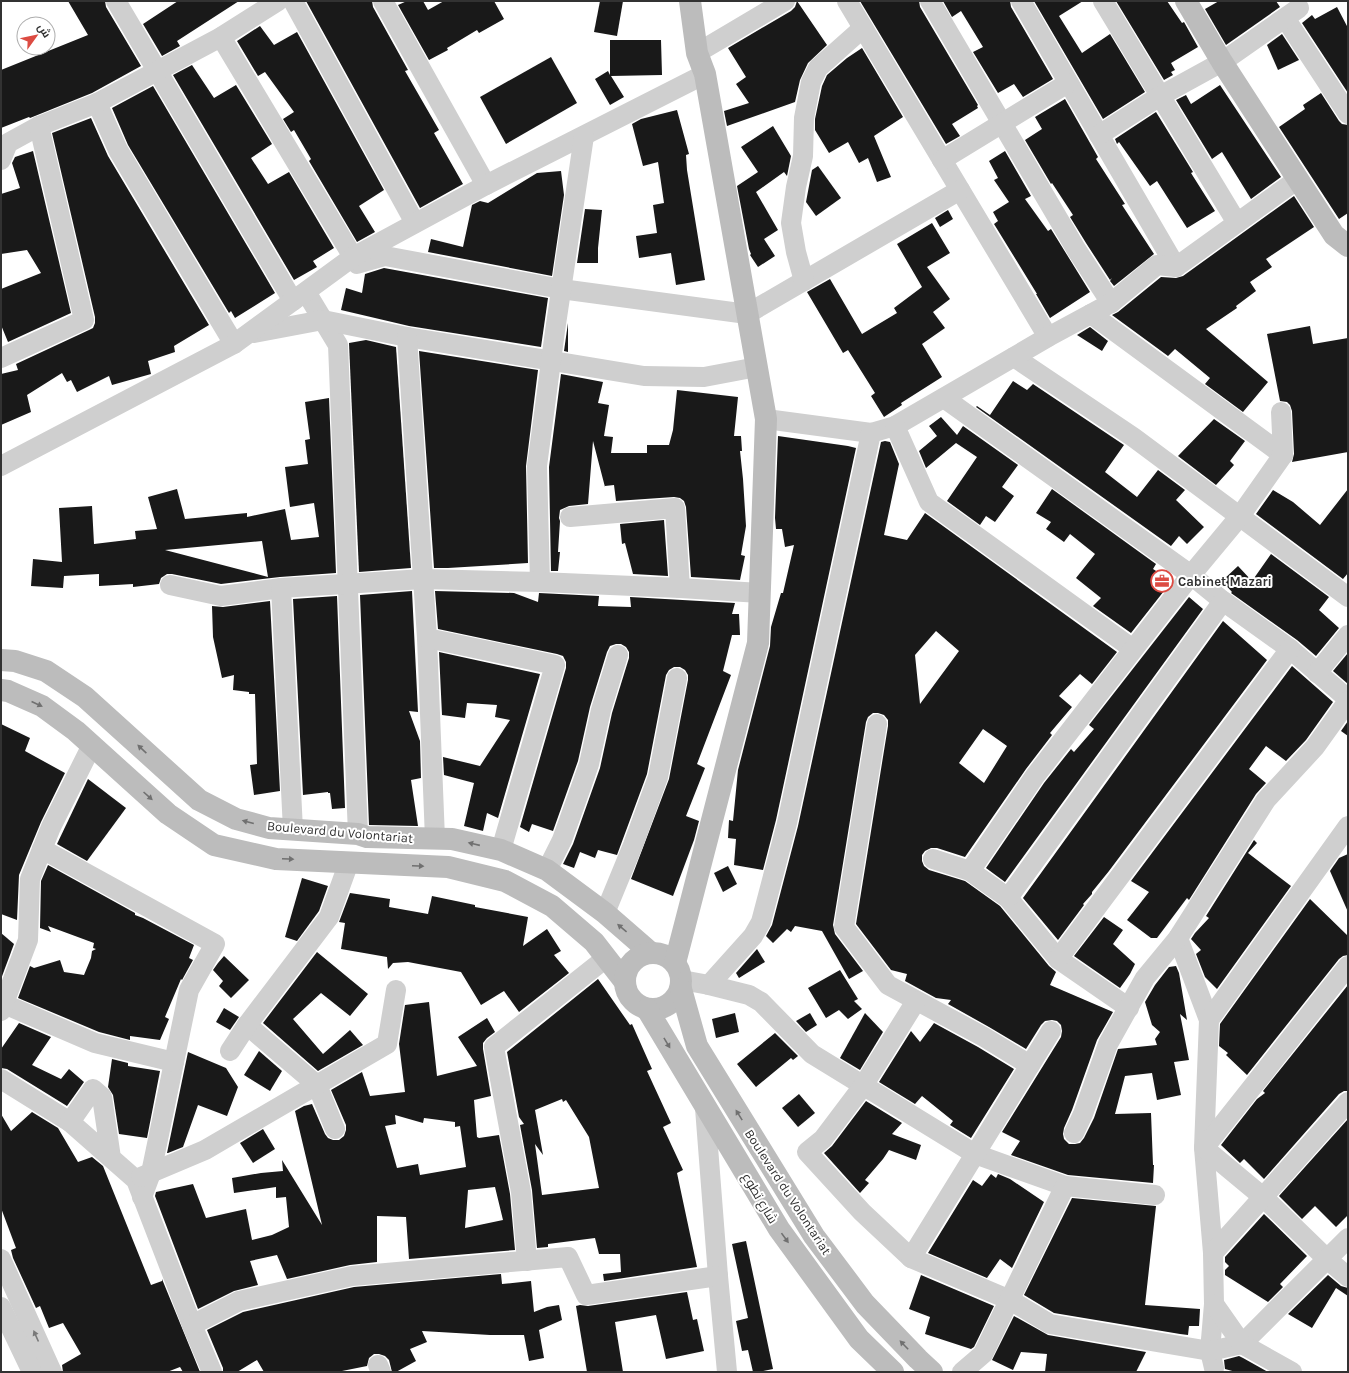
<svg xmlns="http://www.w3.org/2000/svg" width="1349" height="1373" font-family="Karla,Cairo,sans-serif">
  <rect width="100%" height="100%" fill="#fff"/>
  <g fill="#191919" fill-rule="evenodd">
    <path d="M68 1H105L106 7 141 66 92 93 30 118 29 117 1 128V70L88 35Z"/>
    <path d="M178 1H239L177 41 180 46 162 56 143 24Z"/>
    <path d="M306 1H372L373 7 408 70 405 71 439 130 434 133 463 184 420 208Z"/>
    <path d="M407 1H423L428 10 444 1H494L504 19 479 33 477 30 447 48 448 50 429 60 398 5Z"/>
    <path d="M600 1H623L617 36 594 32Z"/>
    <path d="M797 1 827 45 808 63 800 80 795 102 727 126 724 111 749 103 736 84 746 77 728 48 791 11 795 7Z"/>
    <path d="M860 1H919L920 7 978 105 977 106 978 108 952 124 960 136 946 144Z"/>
    <path d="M943 1H1010L1011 7 1053 79 1023 97 1014 84 998 93 973 52 983 47 961 11 952 17Z"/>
    <path d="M1034 1H1083L1059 16 1082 53 1110 34 1145 92 1103 119Z"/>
    <path d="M1116 1H1167L1182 23 1184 22 1198 47 1171 63 1175 70 1171 72 1173 75 1164 80Z"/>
    <path d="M1219 1H1276L1280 7 1226 45 1205 9Z"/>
    <path d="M1337 7 1348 28V93L1302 23 1312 15 1315 19Z"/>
    <path d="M260 26 274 45 297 32 384 190 359 206 375 232 357 242 309 161 311 159 294 130 291 132 283 119 294 112 265 72 258 76 237 41Z"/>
    <path d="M1282 34 1299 60 1278 70 1267 45Z"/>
    <path d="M610 40H661L662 75 611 76 624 97 610 105 595 79 608 71 610 75Z"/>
    <path d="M862 48 903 117 874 136 891 177 877 182 868 158 859 163 848 142 829 153 815 130V119L822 86 827 75 847 58Z"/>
    <path d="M551 57 577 103 506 144 480 97Z"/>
    <path d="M192 65 214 98 236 85 272 144 251 158 268 184 289 172 334 248 313 261 317 267 294 280 173 75Z"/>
    <path d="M1220 85 1281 177 1251 199 1222 152 1212 159 1176 100 1186 95 1191 104Z"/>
    <path d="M153 86 275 293 235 318 231 311 229 313 128 145 112 108Z"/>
    <path d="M1321 93 1339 121 1342 124 1348 125V213L1339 219 1279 127 1305 109 1303 105Z"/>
    <path d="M1065 99 1098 157 1096 159 1125 204 1122 205 1154 254 1114 286 1110 281 1112 278 1110 280 1086 243 1070 217 1073 215 1052 183 1051 184 1025 140 1042 129 1035 117Z"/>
    <path d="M677 110 689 154 686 155 687 170 705 280 676 285 671 253 639 258 636 236 657 233 653 205 664 203 658 162 643 166 632 124 641 119Z"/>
    <path d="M1156 112 1193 172 1191 173 1215 211 1187 228 1157 181 1150 186 1119 142 1117 144 1115 139Z"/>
    <path d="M91 118 108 156 209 325 174 346 175 352 148 361 151 374 112 385 109 376 77 392 71 380 67 382 62 373 27 395 31 412 1 425V374L18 370 16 364 89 330 93 328 95 323V317L52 133Z"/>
    <path d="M773 126 791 156 787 176 784 172 756 192 778 230 764 239 775 256 758 267 750 255 751 254 749 249 737 186 758 172 741 147Z"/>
    <path d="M33 151 71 313 8 342 1 325V289L41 273 27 250 1 254V194L20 188 12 163 15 157Z"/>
    <path d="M1005 151 1031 196 1025 199 1048 231 1051 229 1090 292 1050 318 1036 294H1037L994 224 998 221 993 212 1009 202 994 180 998 178 989 161Z"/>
    <path d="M818 166 841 198 816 216 806 202 812 170Z"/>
    <path d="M561 171 564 195 552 276 428 252 431 239 463 247 472 205 480 201 488 203 537 173Z"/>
    <path d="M1294 196 1314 227 1266 259 1272 267 1250 282 1256 291 1236 306 1237 308 1206 329 1268 382 1243 412 1205 384 1210 378 1175 349 1168 356 1112 315 1118 312 1161 277 1176 278 1183 276Z"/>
    <path d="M585 209 602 210 598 248V263H577Z"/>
    <path d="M948 210 953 219 940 227 935 218Z"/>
    <path d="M932 223 950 253 927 267 950 299 933 312 945 328 922 344 942 377 901 403 902 405 884 417 871 396 875 393 848 350 843 353 807 292 830 279 862 334 897 313 894 308 922 287 897 244Z"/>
    <path d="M384 268 548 298 541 347 409 326 341 310 346 288 362 293 365 274Z"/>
    <path d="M568 323V352L564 351Z"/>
    <path d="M1310 326 1313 344 1348 338V452L1292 462 1294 454 1292 411 1290 405 1287 402 1280 401 1267 334Z"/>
    <path d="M1090 327 1108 341 1102 351 1077 335Z"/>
    <path d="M366 340 396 347 411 568 359 572 349 343Z"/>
    <path d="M419 351 538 370 526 466 528 563 448 568H434Z"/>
    <path d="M561 374 603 382 598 403 609 405 604 436 613 437 611 453H647V445H669L673 430 677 390 738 397 734 436H741L742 451H740L743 479 746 526 741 555 745 556 740 580 691 577 686 507 684 501 680 498 674 497 616 501 614 485 605 486V487L593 441 588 504 569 506 560 510 559 518 560 521 558 552H560L558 571H551L549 467Z"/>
    <path d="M1013 381 1027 390 1033 384 1124 445 1105 472 1137 497 1158 470 1185 490 1176 500 1204 527 1187 544 1179 536 1171 546 976 407 977 406 990 415Z"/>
    <path d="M329 398 336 573 280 577 221 584 172 574H167L161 578 159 584 133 587V584L99 586V574L64 576 63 588 31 586 33 559 62 562 59 508 92 506 94 544 136 539 135 531 157 529 148 497 177 489 185 519 247 513V517L285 509 291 540 319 537 314 503 290 507 285 467 308 464 305 440 310 439 305 402ZM262 541 268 577 165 550Z"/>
    <path d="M941 417 957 435 963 426 1018 465 1002 487 1014 496 995 522 986 516 980 525 947 501 977 457 956 443 926 468 919 451 937 436 929 426Z"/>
    <path d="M1214 419 1245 441 1230 461 1234 465 1216 485 1178 456Z"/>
    <path d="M778 436 848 446 856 448 776 820 763 870 734 865 736 839 728 838 729 820 733 821 738 770 770 646 771 627 781 593H783L794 545 785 547 782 529H776L775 518Z"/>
    <path d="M885 441 890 442 899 464 884 535 907 540 925 513 1117 652 1092 684 1080 674 1059 696 1072 707 1050 733 1052 735 1026 769 965 857 937 848H931L925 851 922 855V861L924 866 929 870 965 881 1000 906 1049 966 1056 972 1050 985 1113 1012 1097 1040 1072 1110 1064 1128 1063 1134 1064 1139 1069 1144H1075L1080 1143 1084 1138 1094 1118 1118 1049 1157 1045 1155 1039 1160 1032 1152 1025 1145 1002 1155 985 1169 967 1176 966 1179 973 1187 1020 1180 1014 1189 1060 1174 1062 1181 1095 1157 1100 1152 1073 1125 1076 1115 1114 1151 1113 1153 1165H1154L1153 1183 1068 1175 1011 1155 1020 1141 1002 1132 1061 1037 1062 1031 1061 1025 1057 1021 1052 1020 1045 1021 1041 1025 1026 1049 989 1027 948 1004 951 1000 936 998 905 981 907 974 891 970 856 924 888 726V720L884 715 878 713H873L868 717 866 722 833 925 835 934 863 971 849 979 822 931 795 926 791 932 787 929 773 943 766 936 772 925 798 826 881 442ZM936 631 959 651 920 704 915 655ZM983 729 1007 746 984 783 959 763Z"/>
    <path d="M1052 489 1156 564 1153 569 1167 578V579L1171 582 1131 633 1093 606 1101 598 1076 578 1095 554 1070 534 1064 542 1046 529 1051 522 1036 513Z"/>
    <path d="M1348 489V573L1343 579 1256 514 1273 490 1293 502 1320 525Z"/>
    <path d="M664 520 668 576 633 574 625 543 622 544 620 524Z"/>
    <path d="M1271 554 1329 597 1319 610 1339 628 1316 656 1297 640 1231 593 1232 592 1222 581 1238 566 1252 581Z"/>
    <path d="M412 591 418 712 409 711 420 741 421 778 411 780 418 826 369 825 360 595Z"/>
    <path d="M435 591 514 593 538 602 539 593 599 596 598 606 631 607 630 597 735 603 732 614H739L740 635H732L723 671 731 675 697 764 705 768 686 816 699 821 694 840 673 896 631 879 669 779 688 680V675L685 670 680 667H674L669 670 666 675 647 774 617 855 598 850 595 858 580 852 574 868 563 864 573 844 600 768 612 713 629 658V652L626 647 621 644H616L610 646 607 652 590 707 578 761 553 831 532 824 529 832 520 827 566 668V662L563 656 557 654 438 629Z"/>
    <path d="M337 596 345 808 332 809 330 793H328V792L303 795 293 599Z"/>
    <path d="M1189 597 1203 609 1005 882 986 868 1044 783 1071 749 1074 752 1094 729 1089 725Z"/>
    <path d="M270 601 280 791 254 795 250 765 257 764 255 694H249V692L233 690 234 675 222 678 213 637 212 606 223 607Z"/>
    <path d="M1223 621 1267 660 1109 871 1092 892V894L1083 904 1084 905 1058 940 1023 898Z"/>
    <path d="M439 652 540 674 498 818 487 813 483 831 464 826 474 783 444 775 443 757 480 766 510 720 495 717 497 705 467 703 465 718 442 715Z"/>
    <path d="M1348 653V684L1333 671Z"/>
    <path d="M1292 666 1333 702 1306 740 1286 761 1266 746 1249 769 1266 783 1256 794 1189 900 1187 898 1157 938H1151L1127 920 1149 892 1131 881Z"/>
    <path d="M1348 721V736L1341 731Z"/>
    <path d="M1 724 30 738 25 751 65 773 41 822 19 875 17 920 1 914Z"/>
    <path d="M88 779 126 808 87 861 57 844Z"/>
    <path d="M1254 840 1257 843 1248 853 1291 886 1217 989 1205 977 1196 954 1201 950 1191 939 1195 933 1209 918 1206 916Z"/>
    <path d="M1348 854V912L1330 871 1339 858Z"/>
    <path d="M48 865 135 913V915L143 918 194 945 189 958 193 960 182 980 181 979 165 1017 169 1019 160 1040 130 1036V1040L99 1032 18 998 30 966 34 968 60 960 64 972 84 975 91 958 92 951 96 949 93 948 94 943 48 926 51 932 40 928 41 881Z"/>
    <path d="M728 866 737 884 723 892 714 873Z"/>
    <path d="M302 878 328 886 319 911 297 941 285 937Z"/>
    <path d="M350 893 390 899 389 907 428 914 432 896 475 905V907L528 917 523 946 547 929 561 951 554 955 569 973 519 1012 504 991 481 1005 461 972 408 962 393 963 388 969 387 957 341 949 345 923 339 922Z"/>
    <path d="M1310 899 1348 936V955L1343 956 1339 959 1247 1075 1226 1055 1228 1053 1219 1046 1220 1024Z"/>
    <path d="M1104 917 1123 930 1113 944 1135 964 1130 974 1120 988 1074 956Z"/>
    <path d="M1 933 14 944 1 979Z"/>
    <path d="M757 949 765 962 739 978 736 973Z"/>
    <path d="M317 952 368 994 350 1016 321 993 293 1019 323 1054 350 1030 363 1045 318 1071 263 1023Z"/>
    <path d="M224 956 249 980 231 998 219 986 223 981 213 970 218 963Z"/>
    <path d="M840 970 858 999 854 1001 862 1009 848 1019 839 1010 826 1018 808 988Z"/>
    <path d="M598 979 630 1025 632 1024 652 1069 647 1071 671 1123 663 1127 683 1170 677 1173 697 1267 604 1281 603 1274 621 1272 620 1254H599L595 1238 548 1244V1247L537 1248 532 1190 520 1125 524 1124 519 1117 507 1052ZM562 1099 563 1102 566 1100 589 1137 599 1188 542 1195 535 1144 543 1155 535 1110Z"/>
    <path d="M1348 985V1091H1344L1339 1094 1264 1179 1244 1159 1240 1163 1221 1145 1257 1099 1265 1093 1263 1091Z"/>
    <path d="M429 1002 437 1076 477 1066 458 1037 487 1018 495 1032 487 1038 483 1043V1049L491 1096 474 1100 477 1137 479 1138 499 1135 510 1194 515 1250 409 1259 406 1217 377 1216V1262L350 1265 287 1279 277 1255 250 1261 258 1285 234 1291 198 1309 155 1196 156 1192 193 1184 206 1218 246 1209 252 1240 272 1235 289 1227 286 1197 276 1198V1187L234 1193 232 1178 261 1173 283 1171 282 1160 322 1225 295 1111 304 1106 312 1104 325 1134 328 1138 333 1140H339L344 1136 346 1130V1125L331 1090 362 1072 370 1096 405 1092 399 1044 405 1005ZM395 1115 423 1123 424 1118 455 1122V1127L460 1126 466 1167 420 1175 418 1164 397 1168 385 1126 396 1124ZM495 1187 503 1220 465 1228 468 1190Z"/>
    <path d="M224 1008 239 1017 230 1030 216 1022Z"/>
    <path d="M735 1013 739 1032 716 1038 712 1019Z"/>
    <path d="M810 1013 817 1025 806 1032 796 1021Z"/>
    <path d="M865 1013 883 1032 860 1070 840 1058Z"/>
    <path d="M19 1023 51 1037 32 1065 61 1079 69 1069 84 1082 67 1106 7 1069 1 1068V1049Z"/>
    <path d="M934 1023 978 1047 1014 1069 971 1138 950 1125 953 1121 922 1096 915 1104 879 1082 911 1031 920 1042Z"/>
    <path d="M775 1033 798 1056 793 1060 791 1058 756 1087 737 1064Z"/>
    <path d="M259 1051 282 1071 270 1091 244 1075Z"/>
    <path d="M188 1052 226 1068 238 1087 227 1116 198 1105 183 1147 168 1153H167Z"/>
    <path d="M112 1059 128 1063V1066L160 1071 147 1138 119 1134 113 1095 108 1087Z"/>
    <path d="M799 1094 815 1113 798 1127 782 1108Z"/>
    <path d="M866 1101 902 1123 892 1134 921 1145 916 1160 889 1150 883 1159 865 1180 869 1183 860 1193 824 1153 832 1146Z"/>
    <path d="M32 1112 58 1128 78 1162 92 1157 103 1166 151 1285 162 1281V1279L200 1372H183L180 1367 167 1372H63L62 1365 81 1354 63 1323 49 1328 40 1306 36 1308 13 1258 11 1250 16 1248 1 1208V1114L11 1131Z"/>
    <path d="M1348 1119V1215L1336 1227 1315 1206 1302 1219 1279 1196Z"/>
    <path d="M263 1129 275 1149 253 1163 240 1143Z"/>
    <path d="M991 1174 996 1178 998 1174 1010 1179 1044 1202 1012 1268 1000 1259 987 1278 928 1253 973 1180 982 1186Z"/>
    <path d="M1072 1198 1156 1206 1145 1305 1200 1309 1199 1326H1189L1188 1335 1180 1334 1054 1313 1024 1295Z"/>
    <path d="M1264 1214 1307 1256 1280 1284 1283 1287 1268 1302 1225 1275V1270L1229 1266 1225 1262V1257Z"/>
    <path d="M746 1241 773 1369 758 1372H753L748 1350 742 1351 736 1321 748 1318 732 1244Z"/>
    <path d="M501 1274 502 1284 531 1281 534 1312 547 1307 559 1305 562 1320 539 1330 544 1358 529 1361 524 1335H490L422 1331 427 1342 410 1349 416 1361 396 1372H392L389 1360 385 1356 379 1354H374L369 1358 367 1366 337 1372H264L257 1360 237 1372H223V1368L207 1330 243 1312 354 1287Z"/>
    <path d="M921 1275 994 1306 974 1347 971 1349 925 1334 930 1317 909 1309Z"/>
    <path d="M1328 1275 1341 1286 1348 1288V1296L1336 1288 1312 1328 1288 1314Z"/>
    <path d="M687 1292 693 1320 697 1319 704 1351 666 1359 656 1315 615 1322 623 1372H587L576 1306 580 1305 588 1306Z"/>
    <path d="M1014 1316 1048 1335 1146 1352 1136 1372H1045L1047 1354 1021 1352 1013 1370 992 1360Z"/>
    <path d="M1239 1356 1243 1358 1268 1372H1236L1225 1369 1224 1360Z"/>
  </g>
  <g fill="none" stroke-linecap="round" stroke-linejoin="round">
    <g stroke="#cfcfcf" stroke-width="20">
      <path d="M116 1 293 301"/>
      <path d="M293 1 415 223"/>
      <path d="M383 1 486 185"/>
      <path d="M847 1 1048 337"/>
      <path d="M930 1 1076 249 1111 303"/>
      <path d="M1021 1 1176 267"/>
      <path d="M1103 1 1237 223"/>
      <path d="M1285 18 1348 114"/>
      <path d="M221 37 353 257"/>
      <path d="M697 53 785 1"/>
      <path d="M97 103 118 150 234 344"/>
      <path d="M1099 135 1160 96 1222 62 1299 8"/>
      <path d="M1 160 8 143 39 126 97 103 221 37 278 1"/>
      <path d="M942 160 1068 83"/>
      <path d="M357 264 385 256 561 289 747 314 960 190"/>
      <path d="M804 281 796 252 791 223 796 187 803 156 804 118 811 82 818 68 863 28"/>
      <path d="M306 292 338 345 358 834"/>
      <path d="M1091 314 1283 455"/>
      <path d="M254 333 323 320 407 337 644 376 704 377 757 367"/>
      <path d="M407 337 427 638 435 839"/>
      <path d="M1014 357 1133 437 1348 597"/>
      <path d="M1 358 84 320 39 126"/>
      <path d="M944 398 1191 575 1223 601 1290 649 1348 699"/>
      <path d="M766 419 871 433 895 426 1048 337 1111 303 1157 265 1176 267 1298 179"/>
      <path d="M895 426 929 502 1133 649"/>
      <path d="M1 466 234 344 353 257 486 185 705 74"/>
      <path d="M570 517 675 508 680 588"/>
      <path d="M540 582 537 466 555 331 584 136"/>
      <path d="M170 585 221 596 281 588 423 579 540 582 680 588 760 593"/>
      <path d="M281 588 293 830"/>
      <path d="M427 638 555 665 501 850"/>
      <path d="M1317 673 1348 635"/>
      <path d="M877 724 844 927 888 985 984 1037 1030 1065"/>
      <path d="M42 849 215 944 189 990 151 1173 142 1197"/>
      <path d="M933 859 970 871 1008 898 1058 959 1129 1008"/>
      <path d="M547 870 562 840 580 790 589 764 601 710 618 655"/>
      <path d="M970 871 1035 776 1191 575 1240 516 1283 455 1281 412"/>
      <path d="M1008 898 1223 601"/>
      <path d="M605 913 633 845 658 777 677 678"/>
      <path d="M1178 938 1209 1020 1204 1148 1213 1253 1214 1304 1210 1351 1214 1368"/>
      <path d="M1058 959 1290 649"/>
      <path d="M1348 966 1204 1148 1263 1197 1327 1259 1348 1277"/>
      <path d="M682 980 709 985 749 995 761 1002 812 1054 975 1154 1065 1186 1155 1195"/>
      <path d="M709 985 753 936 761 922 787 823 871 433"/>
      <path d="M916 1001 863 1086 823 1139 807 1152 862 1212 911 1258 1010 1300 1050 1324 1210 1351 1242 1344 1348 1238"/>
      <path d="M4 1004 95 1043 174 1062"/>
      <path d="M1 1011 28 940 30 879 51 827 92 745"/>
      <path d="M1209 1020 1348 826"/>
      <path d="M247 1025 317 1085 335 1129"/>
      <path d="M230 1051 247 1025 329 917 349 862"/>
      <path d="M1 1079 70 1122"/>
      <path d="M705 1108 718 1276 727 1372"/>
      <path d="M1074 1133 1083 1114 1108 1044 1145 978 1178 938 1266 800 1315 747 1348 701"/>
      <path d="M111 1158 102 1097 93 1089 70 1122 136 1180 192 1325 212 1372"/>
      <path d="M141 1177 205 1150 387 1044 396 990"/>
      <path d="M1213 1253 1348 1102"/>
      <path d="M911 1258 1051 1031"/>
      <path d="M1 1259 52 1372"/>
      <path d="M527 1261 521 1192 494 1047 606 958"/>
      <path d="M1214 1304 1242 1344 1292 1372"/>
      <path d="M1 1307 32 1372"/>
      <path d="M192 1325 239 1301 352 1276 568 1257 586 1295 718 1276"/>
      <path d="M378 1365 381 1372"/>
      <path d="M962 1372 983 1354 1065 1186"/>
    </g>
    <g stroke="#bcbcbc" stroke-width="22">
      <path d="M1186 1 1222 62 1334 235 1348 246"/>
      <path d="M1 660 15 661 46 671 85 697 199 800 236 819 269 828 358 834 367 837 452 839 501 850 547 870 605 913 651 953"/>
      <path d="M1 690 8 691 42 706 76 731 168 814 214 845 276 859 448 867 505 881 552 906 594 942 625 982"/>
      <circle cx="653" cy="981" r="28"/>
      <path d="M675 963 758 643 766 419 705 74 697 53 690 1"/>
      <path d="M681 989 697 1046 814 1236 865 1304 918 1359 932 1372"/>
      <path d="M647 1009 779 1229 859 1339 893 1372"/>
    </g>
  </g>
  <defs><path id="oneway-solid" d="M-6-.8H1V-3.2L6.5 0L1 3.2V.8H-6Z"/></defs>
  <g fill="#707070">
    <use href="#oneway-solid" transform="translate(37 704) rotate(25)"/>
    <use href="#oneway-solid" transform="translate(142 749) rotate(-137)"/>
    <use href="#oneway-solid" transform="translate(148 796) rotate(42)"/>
    <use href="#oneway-solid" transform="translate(248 822) rotate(-165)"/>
    <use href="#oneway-solid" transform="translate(474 844) rotate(-167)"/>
    <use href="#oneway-solid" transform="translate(288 859) rotate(3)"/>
    <use href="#oneway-solid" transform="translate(418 866) rotate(3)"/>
    <use href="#oneway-solid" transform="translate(622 928) rotate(-140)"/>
    <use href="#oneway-solid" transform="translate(667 1043) rotate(59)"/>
    <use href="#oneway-solid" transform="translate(739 1115) rotate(-122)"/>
    <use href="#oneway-solid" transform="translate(785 1238) rotate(54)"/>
    <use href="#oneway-solid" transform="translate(904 1345) rotate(-134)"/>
  </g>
  <use fill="#797979" href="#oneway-solid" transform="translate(36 1336) rotate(-114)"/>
  <defs>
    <g id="office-ring" transform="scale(1.15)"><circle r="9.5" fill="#fff" stroke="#dc4b42" stroke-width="1.5"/><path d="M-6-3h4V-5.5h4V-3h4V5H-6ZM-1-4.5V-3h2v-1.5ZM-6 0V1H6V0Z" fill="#dc4b42"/></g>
  </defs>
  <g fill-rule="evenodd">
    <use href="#office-ring" x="1162" y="581"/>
  </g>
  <g text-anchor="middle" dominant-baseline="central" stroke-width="4" stroke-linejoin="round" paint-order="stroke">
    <g font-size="13" font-weight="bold" fill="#323232" stroke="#fff" text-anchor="start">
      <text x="1178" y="581">Cabinet Mazari</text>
    </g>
    <g font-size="13" fill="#323232" stroke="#fff">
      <text transform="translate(340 832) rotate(5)">Boulevard du Volontariat</text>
      <text transform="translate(788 1192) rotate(57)">Boulevard du Volontariat</text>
      <text transform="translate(760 1198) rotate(59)">شارع تطوع</text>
    </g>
  </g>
  <rect width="1349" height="1373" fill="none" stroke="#323232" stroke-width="4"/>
  <g transform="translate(36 36) rotate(57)"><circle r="19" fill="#ffffff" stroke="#adadad"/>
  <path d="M0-3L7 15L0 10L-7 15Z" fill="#dc4b42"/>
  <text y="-6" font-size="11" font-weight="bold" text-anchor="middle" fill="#323232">ش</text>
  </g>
</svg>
